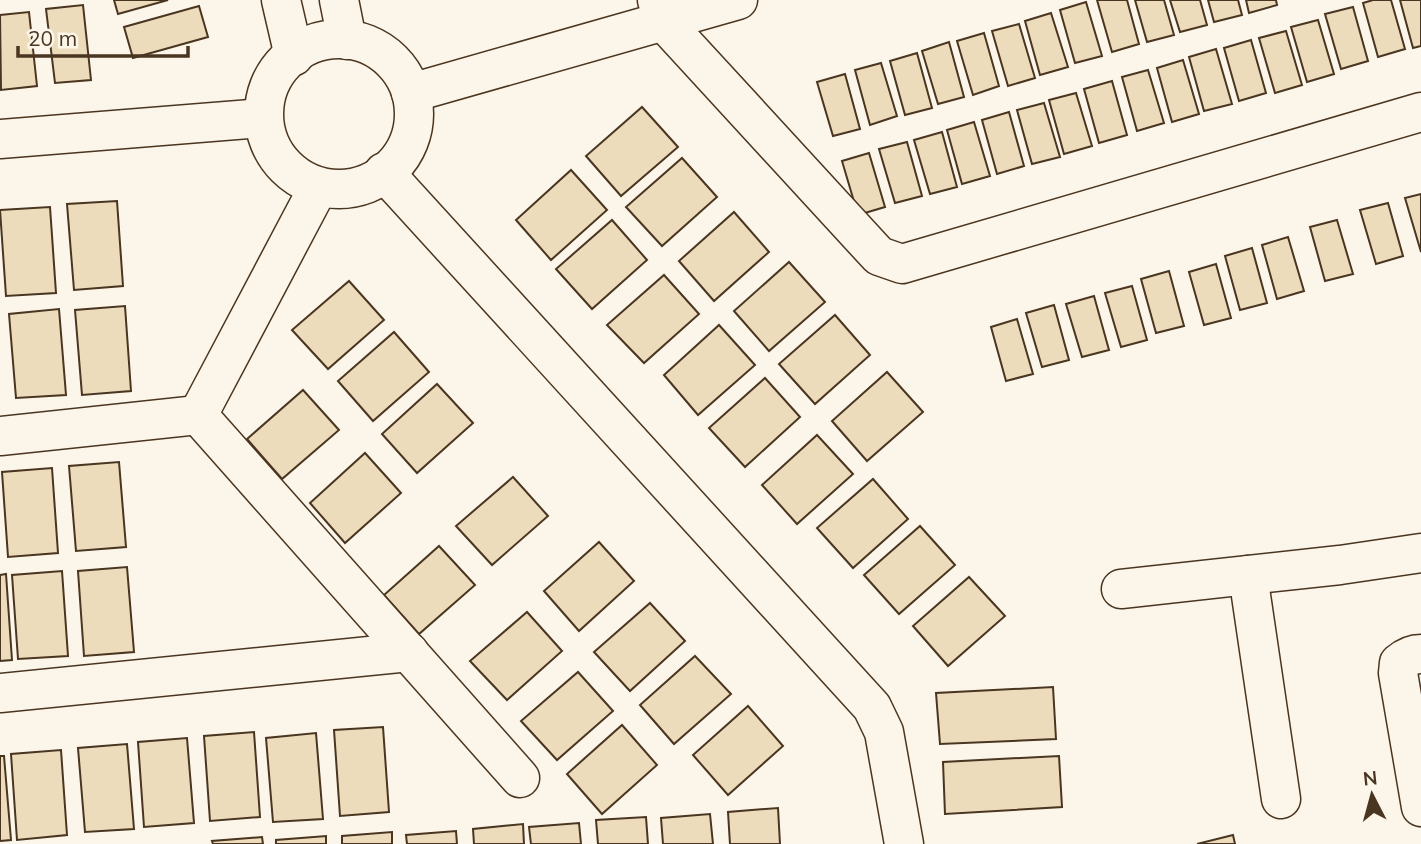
<svg xmlns="http://www.w3.org/2000/svg" width="1421" height="844" font-family="Mulish,sans-serif">
  <rect width="100%" height="100%" fill="#fbf6e9"/>
  <g fill="#ecdcbc" stroke="#4a3520" stroke-width="2">
    <path d="M114 0H168L118 14Z"/>
    <path d="M1097 0H1127L1139 44 1112 52Z"/>
    <path d="M1135 0H1164L1174 35 1147 42Z"/>
    <path d="M1170 0H1200L1207 25 1180 32Z"/>
    <path d="M1208 0H1238L1242 15 1214 22Z"/>
    <path d="M1246 0H1276L1277 5 1249 13Z"/>
    <path d="M1373 0H1391L1405 49 1378 57 1363 3Z"/>
    <path d="M1400 0H1421V46L1413 48Z"/>
    <path d="M1086 2 1102 56 1075 63 1060 10Z"/>
    <path d="M83 5 91 80 55 83 46 9Z"/>
    <path d="M199 6 208 37 133 58 124 27Z"/>
    <path d="M1353 7 1368 61 1341 69 1325 14Z"/>
    <path d="M29 12 37 86 1 90 0 15Z"/>
    <path d="M1051 13 1068 67 1040 75 1025 21Z"/>
    <path d="M1318 20 1334 74 1307 82 1291 27Z"/>
    <path d="M1019 24 1035 78 1008 86 992 31Z"/>
    <path d="M1286 31 1302 85 1275 93 1259 38Z"/>
    <path d="M984 33 999 86 973 95 957 41Z"/>
    <path d="M1251 40 1266 93 1239 101 1224 48Z"/>
    <path d="M949 42 964 97 938 104 922 51Z"/>
    <path d="M1216 49 1232 104 1204 111 1189 57Z"/>
    <path d="M917 53 932 108 905 115 890 61Z"/>
    <path d="M1183 60 1199 114 1172 122 1157 68Z"/>
    <path d="M881 63 897 116 870 125 855 70Z"/>
    <path d="M1148 70 1164 123 1137 131 1122 77Z"/>
    <path d="M845 74 860 129 833 136 817 82Z"/>
    <path d="M1112 81 1127 135 1099 143 1084 89Z"/>
    <path d="M1076 93 1092 146 1064 154 1049 100Z"/>
    <path d="M1044 103 1060 157 1032 164 1017 110Z"/>
    <path d="M642 107 678 147 621 196 586 156Z"/>
    <path d="M1009 112 1024 166 997 174 982 120Z"/>
    <path d="M974 122 990 176 962 184 947 130Z"/>
    <path d="M942 132 957 187 930 194 914 140Z"/>
    <path d="M907 142 922 196 895 203 879 149Z"/>
    <path d="M869 153 885 207 858 215 842 161Z"/>
    <path d="M682 158 717 197 662 246 626 207Z"/>
    <path d="M571 170 607 210 551 260 516 220Z"/>
    <path d="M1421 194V252L1405 198Z"/>
    <path d="M117 201 123 286 74 290 67 204Z"/>
    <path d="M1388 203 1403 256 1376 264 1360 210Z"/>
    <path d="M50 207 56 293 6 296 0 210Z"/>
    <path d="M734 212 769 252 714 301 679 261Z"/>
    <path d="M612 220 647 260 592 309 556 269Z"/>
    <path d="M1337 220 1353 274 1325 281 1310 227Z"/>
    <path d="M1288 237 1304 291 1277 299 1262 245Z"/>
    <path d="M1252 248 1267 303 1240 310 1225 256Z"/>
    <path d="M789 262 825 302 769 351 734 311Z"/>
    <path d="M1216 264 1231 318 1204 325 1189 272Z"/>
    <path d="M1169 271 1184 326 1156 333 1141 279Z"/>
    <path d="M664 275 699 314 644 363 607 325Z"/>
    <path d="M349 281 384 320 328 369 292 330Z"/>
    <path d="M1132 286 1147 340 1121 347 1105 293Z"/>
    <path d="M1094 296 1109 350 1082 357 1066 304Z"/>
    <path d="M1054 305 1069 360 1042 367 1026 313Z"/>
    <path d="M125 306 131 391 82 395 75 310Z"/>
    <path d="M59 309 66 395 16 398 9 314Z"/>
    <path d="M835 315 870 355 815 404 779 364Z"/>
    <path d="M1017 319 1033 374 1006 381 991 327Z"/>
    <path d="M719 325 755 365 698 415 664 375Z"/>
    <path d="M394 332 429 372 373 421 338 381Z"/>
    <path d="M887 372 923 412 867 461 832 421Z"/>
    <path d="M765 378 800 417 745 467 709 428Z"/>
    <path d="M437 384 473 423 417 473 382 434Z"/>
    <path d="M303 390 339 430 282 479 247 439Z"/>
    <path d="M817 435 853 474 797 524 762 485Z"/>
    <path d="M365 453 401 493 345 543 310 503Z"/>
    <path d="M119 462 126 547 76 551 69 466Z"/>
    <path d="M52 468 58 553 8 557 2 472Z"/>
    <path d="M513 477 548 516 492 565 456 526Z"/>
    <path d="M873 479 908 519 853 568 817 528Z"/>
    <path d="M920 526 955 565 899 614 864 575Z"/>
    <path d="M599 542 634 581 579 631 544 591Z"/>
    <path d="M439 546 475 585 419 634 384 595Z"/>
    <path d="M127 567 134 652 84 656 78 571Z"/>
    <path d="M62 571 68 656 18 659 12 575Z"/>
    <path d="M6 574 12 660 0 661V575Z"/>
    <path d="M969 577 1005 616 948 666 913 626Z"/>
    <path d="M650 603 685 641 630 691 594 652Z"/>
    <path d="M527 612 562 651 507 700 470 661Z"/>
    <path d="M695 656 731 694 674 744 640 705Z"/>
    <path d="M578 672 613 711 557 760 521 721Z"/>
    <path d="M1053 687 1056 739 940 744 936 693Z"/>
    <path d="M748 706 783 746 728 795 693 755Z"/>
    <path d="M622 725 657 765 602 814 567 774Z"/>
    <path d="M383 727 389 812 340 816 334 730Z"/>
    <path d="M254 732 260 817 210 821 204 736Z"/>
    <path d="M316 733 323 819 273 822 266 738Z"/>
    <path d="M187 738 194 823 144 827 138 742Z"/>
    <path d="M127 744 134 829 85 832 78 748Z"/>
    <path d="M61 750 67 835 17 840 11 754Z"/>
    <path d="M0 756H4L11 840 0 841Z"/>
    <path d="M1059 756 1062 807 945 814 943 762Z"/>
    <path d="M778 808 780 844H730L728 812Z"/>
    <path d="M710 814 713 844H663L661 818Z"/>
    <path d="M646 817 648 844H598L596 820Z"/>
    <path d="M579 823 581 844H531L529 827Z"/>
    <path d="M523 824 524 844H474L473 829Z"/>
    <path d="M456 831 457 844H407L406 835Z"/>
    <path d="M392 832V844H342V836Z"/>
    <path d="M1233 835 1235 844H1197Z"/>
    <path d="M326 836V844H276V840Z"/>
    <path d="M262 837 263 844H213L212 841Z"/>
  </g>
  <g fill="none" stroke-linecap="round" stroke-linejoin="round">
    <g stroke="#4a3520" stroke-width="41">
      <g id="street">
        <path d="M281 0 294 56"/>
        <path d="M339 0 347 40"/>
        <path d="M657 0 663 21 879 256 902 264 1421 112"/>
        <circle cx="339" cy="114" r="75"/>
        <path d="M411 93 738 0"/>
        <path d="M0 139 262 118"/>
        <path d="M384 172 872 707 884 732 904 844"/>
        <path d="M318 188 198 415 520 778"/>
        <path d="M0 436 198 415"/>
        <path d="M1248 575 1281 799"/>
        <path d="M1121 589 1340 565 1421 553"/>
        <path d="M1421 654C1412 654 1406 657 1399 663L1398 673 1421 807"/>
        <path d="M0 693 409 652"/>
      </g>
    </g>
    <use href="#street" stroke="#fbf6e9" stroke-width="38"/>
  </g>
  <g transform="translate(1372 795) rotate(354)" stroke="#fbf6e9" stroke-width="5" paint-order="stroke">
  <path d="M0-5L12 26L0 18L-12 26Z" fill="#4a3520"/>
  <text y="-10" font-size="19" font-weight="bold" text-anchor="middle" fill="#4a3520">N</text>
  </g>
  <path d="M18 46v10h170v-10" fill="none" stroke="#4a3520" stroke-width="3.5"/>
  <text x="28" y="46" font-size="21" fill="#4a3520" stroke="#fbf6e9" stroke-width="5" paint-order="stroke">20 m</text>
</svg>
